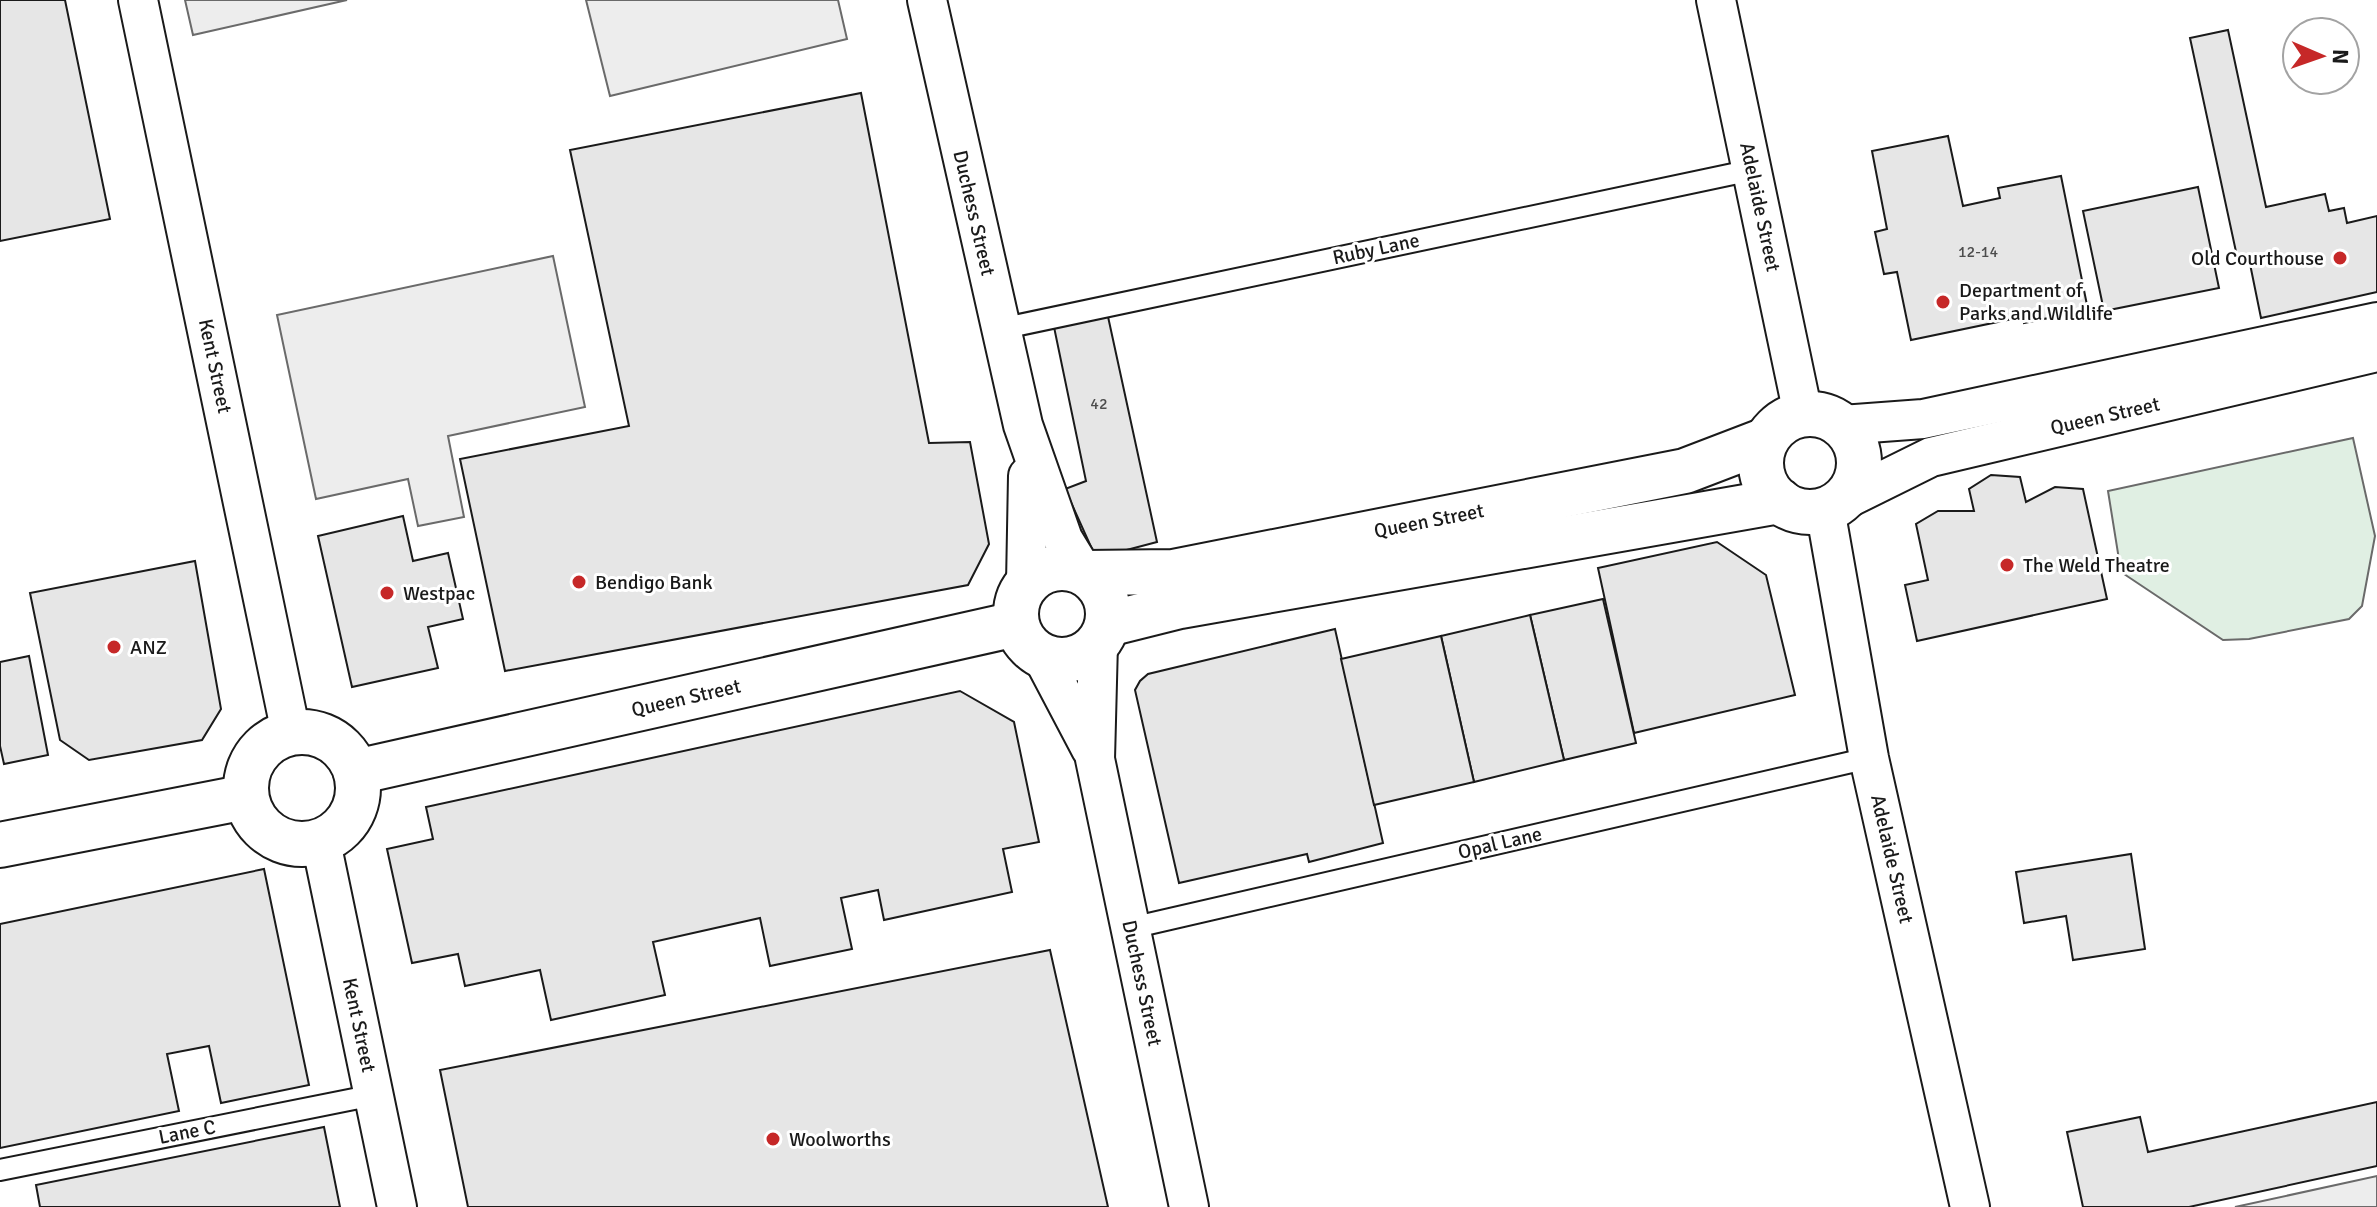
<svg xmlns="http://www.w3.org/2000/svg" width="2377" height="1207" font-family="Signika,sans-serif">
  <rect width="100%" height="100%" fill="#fff"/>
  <path fill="#e0efe3" stroke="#6a6a6a" stroke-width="2" d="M2353 438 2375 536 2362 606 2349 619 2249 639 2223 640 2121 572 2108 491Z"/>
  <g fill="#ededed" stroke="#6a6a6a" stroke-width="2">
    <path d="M185 0H347L193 35Z"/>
    <path d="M586 0H838L847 39 610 96Z"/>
    <path d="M553 256 585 407 448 436 464 517 418 526 408 479 316 499 277 315Z"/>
    <path d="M2377 1176V1207H2235Z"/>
  </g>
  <g fill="#e6e6e6" stroke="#1a1a1a" stroke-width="2">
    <path d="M0 0H65L110 219 0 241Z"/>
    <path d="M2228 30 2266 207 2325 194 2329 211 2344 208 2347 223 2377 216V292L2261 318 2249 259 2238 261 2190 38Z"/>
    <path d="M861 93 929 443 970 442 989 544 968 585 505 671 460 459 629 426 570 150Z"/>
    <path d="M1948 136 1963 206 2000 198 1998 188 2061 176 2088 310 2024 323 2022 317 1911 340 1897 272 1884 274 1875 232 1887 229 1872 151Z"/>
    <path d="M2198 187 2219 288 2104 311 2083 211Z"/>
    <path d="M1107 312 1157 542 1096 558 1065 489 1086 481 1054 327Z"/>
    <path d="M1991 475 2020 477 2026 502 2055 487 2083 489 2107 599 1917 641 1905 585 1928 580 1916 524 1938 511H1974L1969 489Z"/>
    <path d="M403 516 413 561 448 553 463 619 428 627 438 668 352 687 318 536Z"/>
    <path d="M1717 542 1766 575 1795 695 1634 733 1598 568Z"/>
    <path d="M195 561 221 709 202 740 89 760 60 740 30 593Z"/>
    <path d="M1603 599 1636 743 1564 760 1530 615Z"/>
    <path d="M1530 615 1564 760 1474 782 1441 636Z"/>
    <path d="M1335 629 1383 843 1309 862 1307 854 1179 883 1135 690 1140 681 1148 674Z"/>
    <path d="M1441 636 1474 782 1374 805 1341 659Z"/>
    <path d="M29 656 48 755 4 764 0 746V662Z"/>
    <path d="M960 691 1014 722 1039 842 1003 849 1012 892 884 920 878 890 841 898 852 949 770 966 760 918 653 942 665 995 551 1020 540 970 465 986 458 954 412 963 387 849 433 839 426 807Z"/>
    <path d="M2131 854 2145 949 2073 960 2066 916 2024 923 2016 872Z"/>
    <path d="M264 869 309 1085 221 1103 209 1046 167 1054 179 1111 0 1148V924Z"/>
    <path d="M1050 950 1108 1207H468L440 1070Z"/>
    <path d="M2377 1102V1166L2189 1207H2083L2067 1132 2140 1117 2148 1152Z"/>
    <path d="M324 1127 340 1207H40L36 1185Z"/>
  </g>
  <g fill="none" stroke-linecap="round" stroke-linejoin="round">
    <g stroke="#1a1a1a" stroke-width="24">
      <g id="lane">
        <path d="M1000 329 1752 170"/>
        <path d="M1131 928 1869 758"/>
        <path d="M0 1170 374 1095"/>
      </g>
    </g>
    <g stroke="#1a1a1a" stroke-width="42">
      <g id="street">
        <path d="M138 0 291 733"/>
        <path d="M927 0 1023 425 1063 539 1083 572"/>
        <path d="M1716 0 1803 414"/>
        <path d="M1842 425 1923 419 2377 322"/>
        <path d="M1840 502 1931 457 2377 352"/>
        <path d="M1825 509 1869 758 1970 1207"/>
        <path d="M1026 584 1028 476"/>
        <path d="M1098 643 1095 759 1189 1207"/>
        <path d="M1042 656 1091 749"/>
        <path d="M321 842 397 1207"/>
      </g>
    </g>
    <g stroke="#1a1a1a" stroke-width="48">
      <g id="secondary">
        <circle cx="1810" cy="463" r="49"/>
        <circle cx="1062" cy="614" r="46"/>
        <path d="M1086 573 1173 572 1685 471 1766 440"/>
        <path d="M1108 624 1180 606 1780 501"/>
        <circle cx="302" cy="788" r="56"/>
        <path d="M356 772 1016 624"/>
        <path d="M0 845 246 797"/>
      </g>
    </g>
    <use href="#lane" stroke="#fff" stroke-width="20"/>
    <use href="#street" stroke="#fff" stroke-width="38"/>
    <use href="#secondary" stroke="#fff" stroke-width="44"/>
  </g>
  <g fill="#c62828" stroke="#fff" stroke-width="3">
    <circle cx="2340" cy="258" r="8"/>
    <circle cx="1943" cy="302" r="8"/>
    <circle cx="2007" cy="565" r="8"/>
    <circle cx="579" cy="582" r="8"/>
    <circle cx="387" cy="593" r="8"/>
    <circle cx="114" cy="647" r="8"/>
    <circle cx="773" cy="1139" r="8"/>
  </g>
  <g text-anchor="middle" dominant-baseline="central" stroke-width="6" stroke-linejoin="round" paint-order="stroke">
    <g font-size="16" fill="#4d4d4d">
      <text x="1978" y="252">12-14</text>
      <text x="1099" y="404">42</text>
    </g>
    <g font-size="20" fill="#1a1a1a" stroke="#fff">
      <text transform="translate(1760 207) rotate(78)">Adelaide Street</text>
      <text transform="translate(974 213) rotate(77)">Duchess Street</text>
      <text transform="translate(1376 249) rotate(-12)">Ruby Lane</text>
      <text transform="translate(215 366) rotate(78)">Kent Street</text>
      <text transform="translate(2105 416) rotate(-13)">Queen Street</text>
      <text transform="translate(1429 521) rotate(-11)">Queen Street</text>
      <text transform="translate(686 698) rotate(-13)">Queen Street</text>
      <text transform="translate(1500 843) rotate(-13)">Opal Lane</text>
      <text transform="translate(1892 859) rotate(77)">Adelaide Street</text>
      <text transform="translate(1142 983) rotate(78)">Duchess Street</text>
      <text transform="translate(359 1025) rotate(78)">Kent Street</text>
      <text transform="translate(187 1132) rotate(-11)">Lane C</text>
    </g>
    <g font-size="20" fill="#1a1a1a" stroke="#fff" text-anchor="start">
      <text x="2324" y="258" text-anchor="end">Old Courthouse</text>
      <text x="1959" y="290">Department of<tspan x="1959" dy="23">Parks and Wildlife</tspan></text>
      <text x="2023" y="565">The Weld Theatre</text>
      <text x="595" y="582">Bendigo Bank</text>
      <text x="403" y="593">Westpac</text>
      <text x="130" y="647">ANZ</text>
      <text x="789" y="1139">Woolworths</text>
    </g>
  </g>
  <g transform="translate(2321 56) rotate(92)"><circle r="38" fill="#ffffff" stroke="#a3a3a3" stroke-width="2"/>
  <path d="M0-6L14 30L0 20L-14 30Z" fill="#c62828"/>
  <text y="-12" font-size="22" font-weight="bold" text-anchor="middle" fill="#1a1a1a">N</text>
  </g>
</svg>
